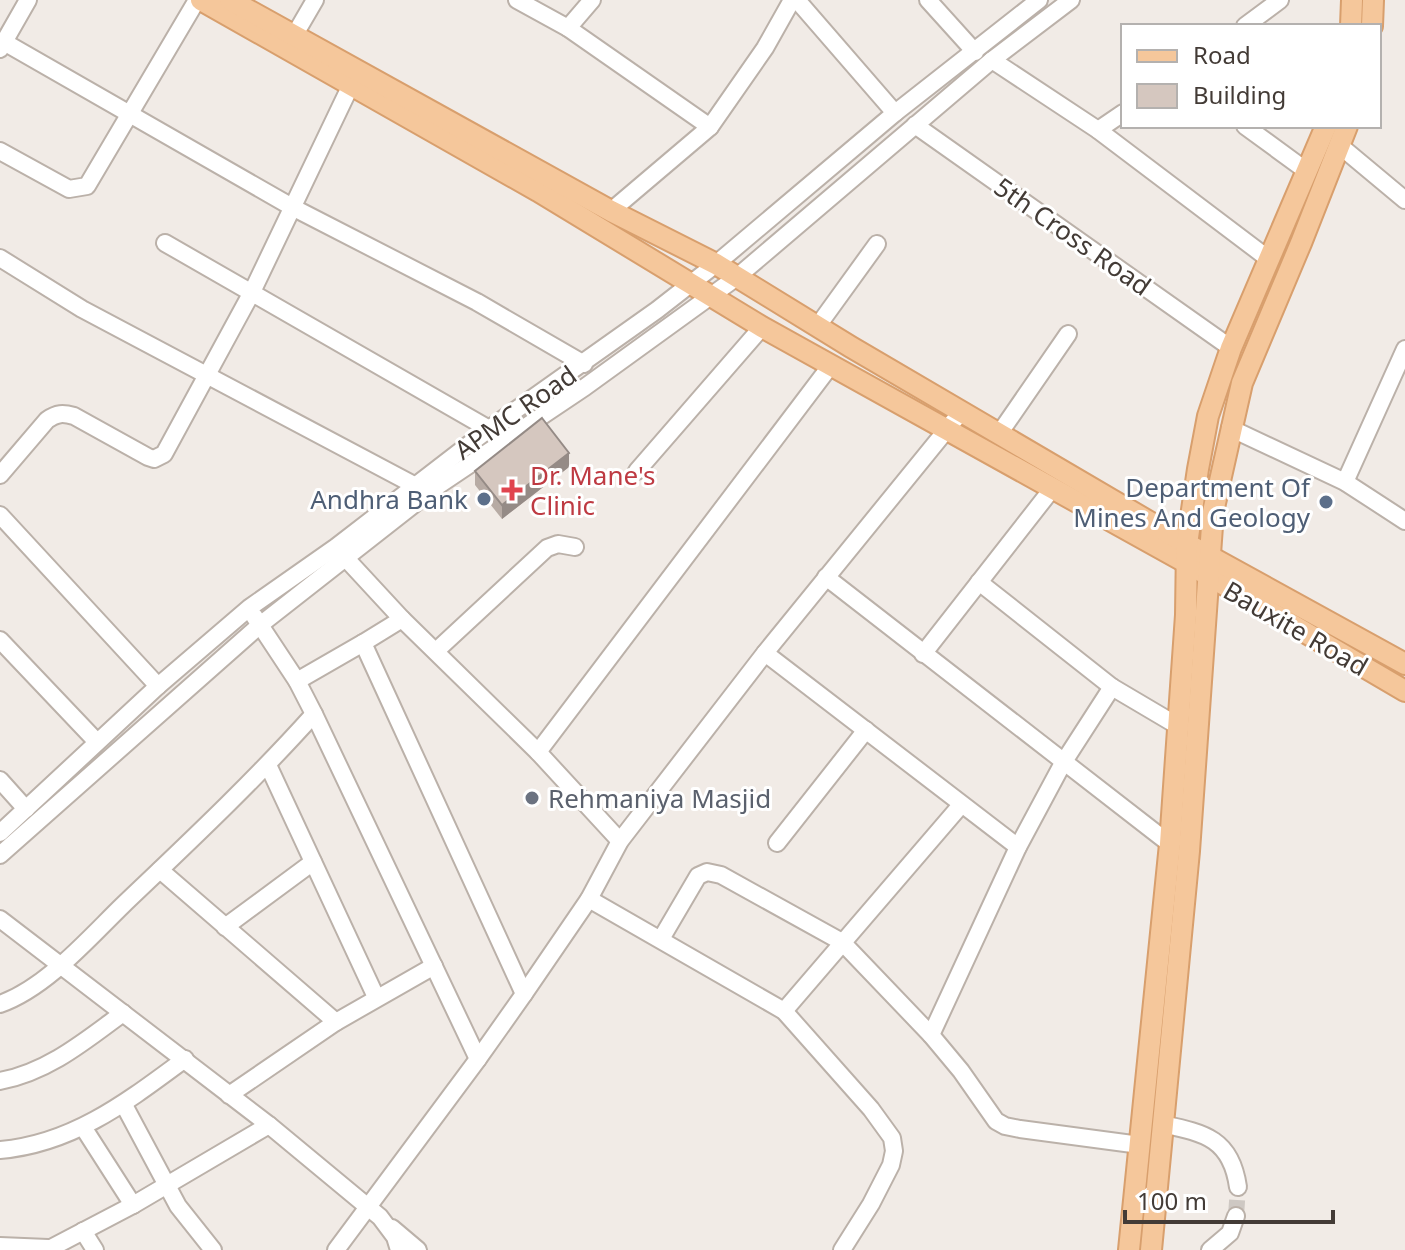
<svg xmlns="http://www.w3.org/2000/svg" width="1405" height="1250" font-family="'Noto Sans',sans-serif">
  <rect width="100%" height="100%" fill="#f1ebe6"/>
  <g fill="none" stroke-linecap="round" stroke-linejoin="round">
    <path stroke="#cec8c3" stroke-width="16" stroke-dasharray="16 8" stroke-linecap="butt" d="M1236 1216 1238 1187"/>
    <g stroke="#bbb1a9" stroke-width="20">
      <g id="minor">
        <path d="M517 0 568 28"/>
        <path d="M592 0 568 28 710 127 611 211"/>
        <path d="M797 0 895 113"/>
        <path d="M928 0 975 52"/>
        <path d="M1245 26 1280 0"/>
        <path d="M294 36 315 0"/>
        <path d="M4 42 292 207 477 302 584 364"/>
        <path d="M0 49 28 0"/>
        <path d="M992 60 1098 130 1270 260"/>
        <path d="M915 125 1231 348"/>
        <path d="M1245 126 1308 172"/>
        <path d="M710 127 765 48 792 0"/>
        <path d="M1098 130 1123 113"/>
        <path d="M1339 145 1405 200"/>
        <path d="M0 151 69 189 87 186 197 0"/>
        <path d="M165 243 489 429"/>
        <path d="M0 258 82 309 414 485"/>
        <path d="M817 327 877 244"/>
        <path d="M1230 428 1345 482 1405 521"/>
        <path d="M999 434 1068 334"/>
        <path d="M637 471 762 327"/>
        <path d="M0 475 47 420C57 413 63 413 74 416L148 457 154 459 164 454 252 292 350 87"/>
        <path d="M1345 482 1405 349"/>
        <path d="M0 515 158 686"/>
        <path d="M340 552 402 619 363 643 524 994"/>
        <path d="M826 577 1170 844"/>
        <path d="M979 582 1112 687 1178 726"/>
        <path d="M254 616 297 681 314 714 478 1059"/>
        <path d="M402 619 538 752 620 841"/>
        <path d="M0 640 97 742"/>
        <path d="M436 651 547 548 558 544 575 547"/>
        <path d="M765 653 1018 847"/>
        <path d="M923 654 1052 489"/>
        <path d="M297 681 363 643"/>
        <path d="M538 752 831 365"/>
        <path d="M268 765 376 997"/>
        <path d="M0 780 26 809"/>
        <path d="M0 833 158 686 249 608 336 547 489 429 657 310 716 264 895 113 1039 0"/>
        <path d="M777 843 866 730"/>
        <path d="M0 855 260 625 436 487 585 387 737 277 992 60 1071 0"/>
        <path d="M160 870 336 1022"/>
        <path d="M589 899 784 1011 871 1109 892 1138 894 1151 891 1165 871 1204 842 1250"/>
        <path d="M0 919 269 1125 380 1217 395 1237 399 1250"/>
        <path d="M225 927 313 862"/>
        <path d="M661 939 698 876 707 872 721 875 842 942 931 1035 961 1071 996 1121 1005 1126 1020 1129 1140 1145"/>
        <path d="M0 1004C46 988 89 938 123 905 188 843 254 781 314 714"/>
        <path d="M784 1011 961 805"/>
        <path d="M931 1035 1018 847 1063 763 1112 687"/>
        <path d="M0 1081C48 1072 85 1041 123 1013"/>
        <path d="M229 1095 336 1022 434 966"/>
        <path d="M124 1105 178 1206 213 1250"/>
        <path d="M1162 1124C1204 1133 1231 1138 1238 1187"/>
        <path d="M83 1127 133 1205"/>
        <path d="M0 1150C73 1144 128 1101 185 1059"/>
        <path d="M392 1228 418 1250"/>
        <path d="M83 1231 95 1250"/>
        <path d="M0 1246 48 1248"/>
        <path d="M47 1250 133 1205 269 1125"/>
        <path d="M336 1250 478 1059 524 994 589 899 620 841 765 653 961 412"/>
        <path d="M1210 1250 1230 1233 1236 1216"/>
      </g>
    </g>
    <g stroke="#d89f6d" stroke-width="24">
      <g id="major">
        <path d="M201 0 538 191 762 327 1187 563 1405 691"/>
        <path d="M230 0 611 211 716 264 851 347 1187 544 1405 664"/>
        <path d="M1351 26 1352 0"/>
        <path d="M1372 26 1373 0"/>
        <path d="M1129 1250 1170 844 1186 615 1187 544 1198 469 1208 416 1231 348 1326 126"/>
        <path d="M1151 1250 1189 851 1213 512 1242 383 1301 243 1347 126"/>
      </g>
    </g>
    <use href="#minor" stroke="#fff" stroke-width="16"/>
    <use href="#major" stroke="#f5c79b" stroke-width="20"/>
  </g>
  <path fill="#b7aba4" d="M569 467 502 519 475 485V471Z"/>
  <path fill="#958b86" d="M569 453V467L502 519V505Z"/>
  <path fill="#d5c7bf" stroke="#958b86" stroke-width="2" d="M542 418 569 453 502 505 475 471Z"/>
  <path fill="#e0444e" stroke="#fff" stroke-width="3" d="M508 478h8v8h8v8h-8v8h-8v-8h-8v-8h8z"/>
  <g fill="#5c6f8a" stroke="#fff" stroke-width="3">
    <circle cx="484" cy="499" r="8"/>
    <circle cx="1326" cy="502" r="8"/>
  </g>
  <circle fill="#6b7280" stroke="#fff" stroke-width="3" cx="532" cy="798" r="8"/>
  <g text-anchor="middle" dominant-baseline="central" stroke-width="6" stroke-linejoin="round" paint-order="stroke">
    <g font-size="26" fill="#433b36" stroke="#fff">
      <text transform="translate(1073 236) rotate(35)">5th Cross Road</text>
      <text transform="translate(515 412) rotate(-35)">APMC Road</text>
      <text transform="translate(1296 628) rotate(30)">Bauxite Road</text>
    </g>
    <g font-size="26" fill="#be3a42" stroke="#fff" text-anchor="start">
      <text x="530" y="475">Dr. Mane's<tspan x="530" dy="30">Clinic</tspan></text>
    </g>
    <g font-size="26" fill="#4e5e75" stroke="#fff" text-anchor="end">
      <text x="1310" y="487">Department Of<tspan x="1310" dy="30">Mines And Geology</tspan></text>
      <text x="468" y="499">Andhra Bank</text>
    </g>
    <g font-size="26" fill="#5b616d" stroke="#fff" text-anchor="start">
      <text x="548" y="798">Rehmaniya Masjid</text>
    </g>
  </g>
  <rect x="1121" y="24" width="260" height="104" fill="#ffffff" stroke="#b4b1af" stroke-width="2"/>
  <rect x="1137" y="50" width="40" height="12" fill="#f5c79b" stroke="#b4b1af" stroke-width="2"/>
  <text x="1193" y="64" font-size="24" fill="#433b36">Road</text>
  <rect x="1137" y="84" width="40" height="24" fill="#d5c7bf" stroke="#b4b1af" stroke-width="2"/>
  <text x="1193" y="104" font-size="24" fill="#433b36">Building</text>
  <path d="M1125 1210v12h208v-12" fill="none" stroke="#433b36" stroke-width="4"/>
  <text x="1137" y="1210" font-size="24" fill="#433b36" stroke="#ffffff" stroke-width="6" paint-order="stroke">100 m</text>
</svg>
